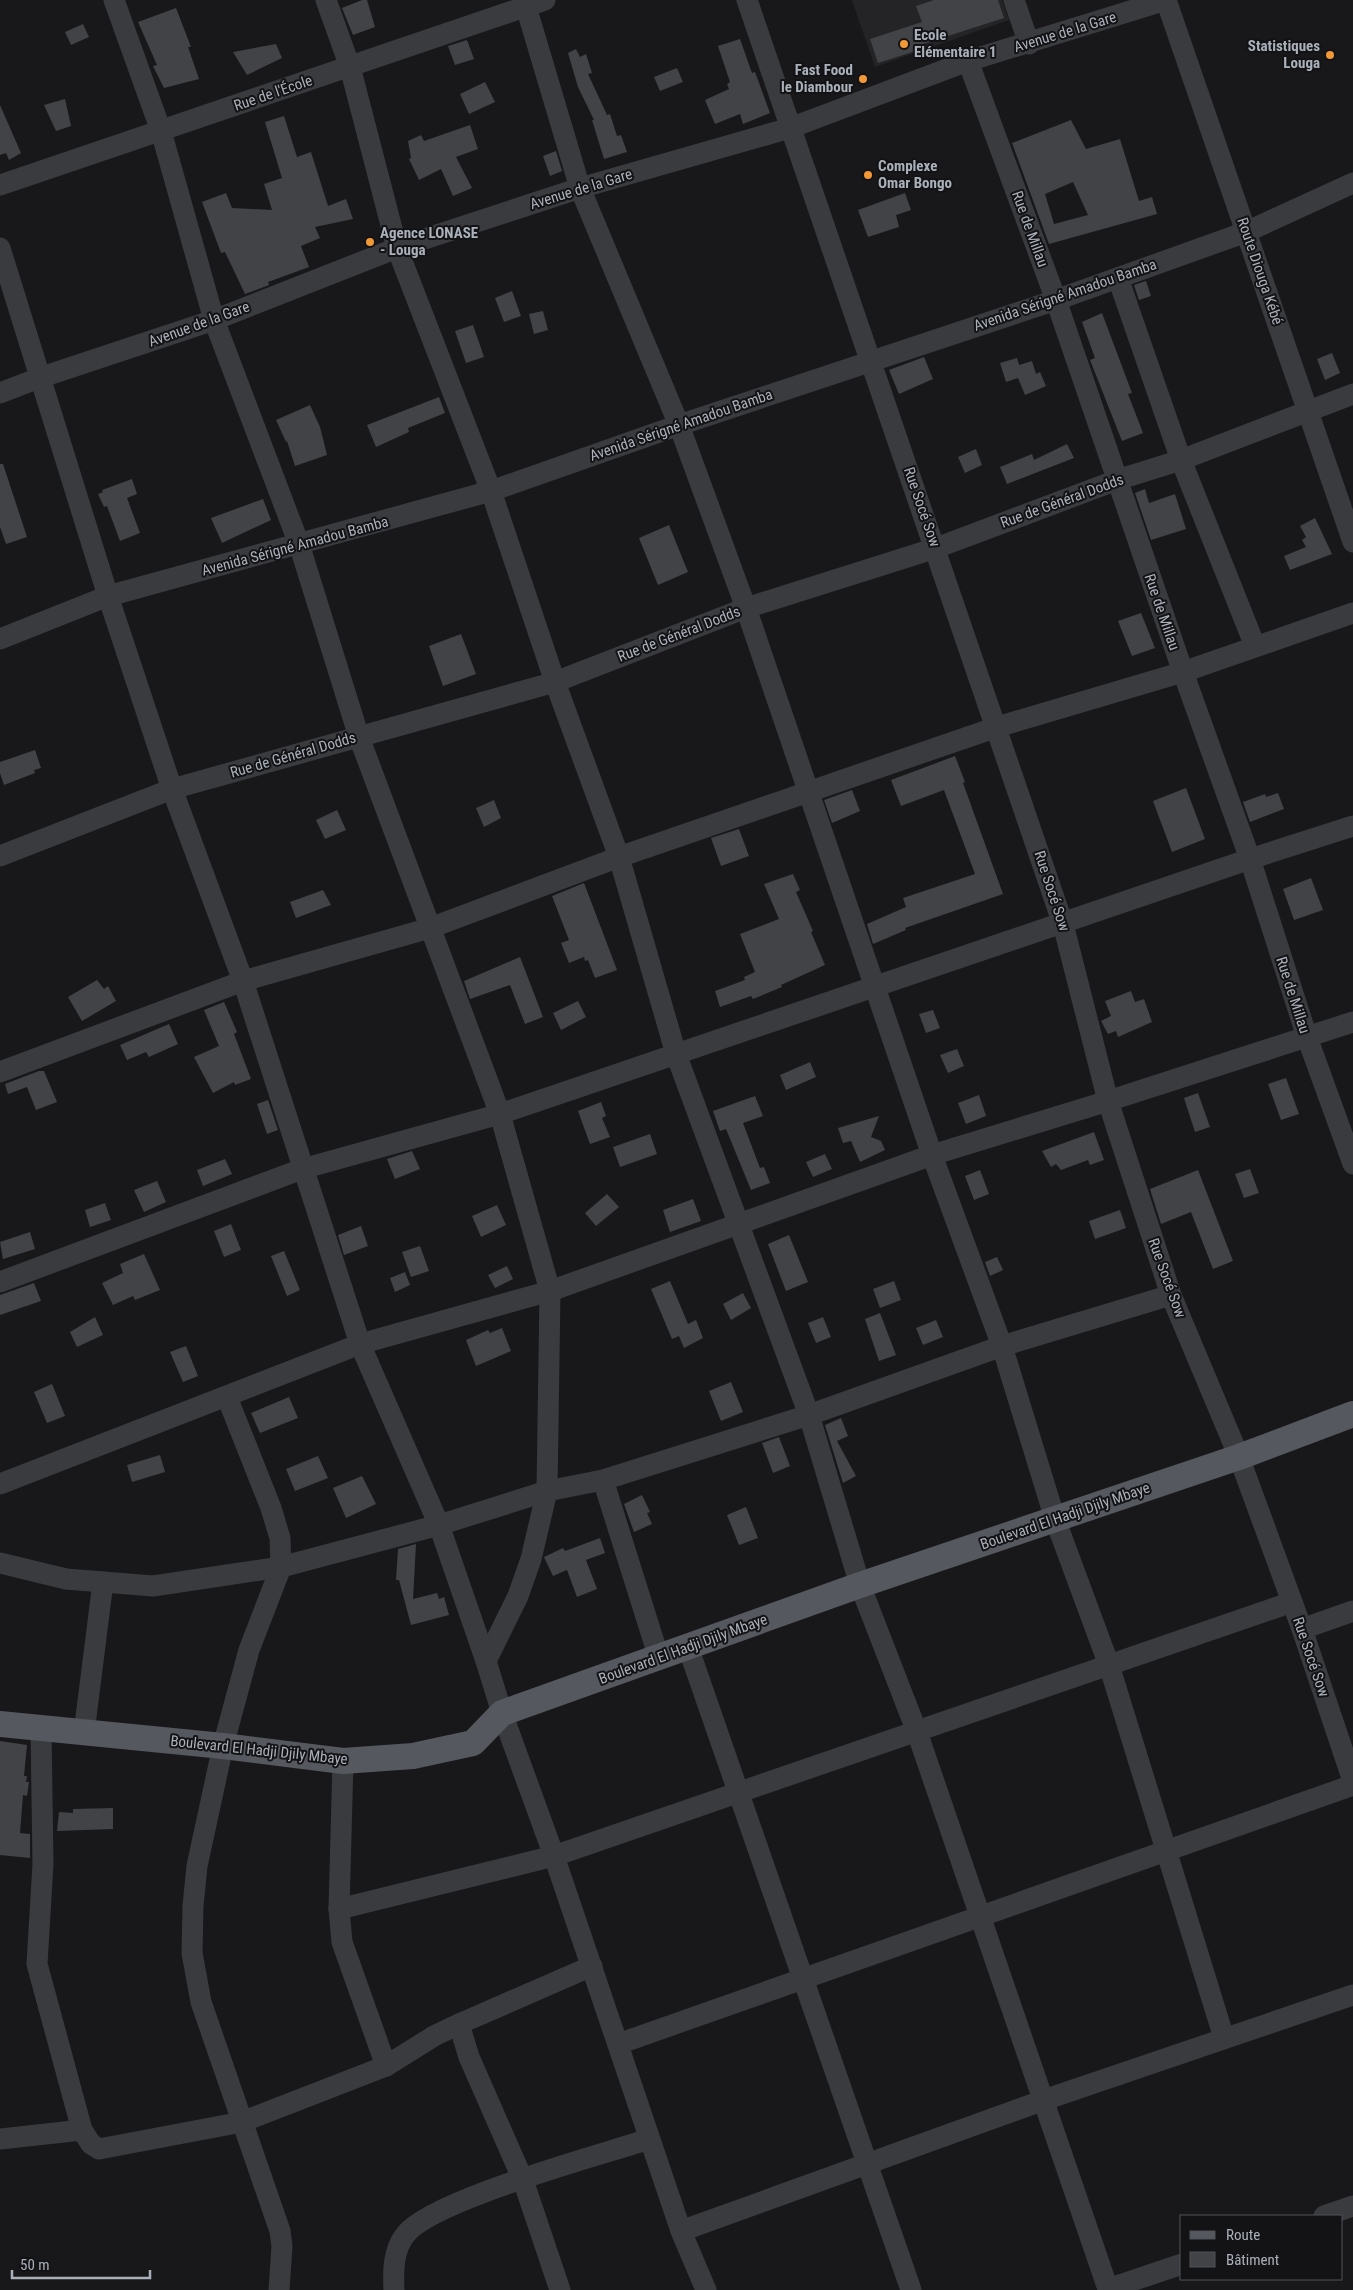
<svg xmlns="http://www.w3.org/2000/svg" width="1353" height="2290" font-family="'Roboto Condensed',sans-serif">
  <rect width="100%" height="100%" fill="#18181a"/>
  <path fill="#242427" d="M852 0H1002L1009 20 875 67Z"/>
  <g fill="#424347" fill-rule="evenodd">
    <path d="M362 0H367L375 27 353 35 342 8Z"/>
    <path d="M934 0H998L1004 18 923 44 925 48 878 63 870 39 922 22 916 6Z"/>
    <path d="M176 8 191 47H188L199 79 164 88 153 66 157 65 138 22Z"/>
    <path d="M83 24 89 37 71 45 65 32Z"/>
    <path d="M740 39 752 73 755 72 770 113 743 124 740 114 715 124 705 100 729 89 727 84 730 82 718 46Z"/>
    <path d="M467 40 474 59 455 65 448 46Z"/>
    <path d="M276 44 282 58 247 75 233 52Z"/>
    <path d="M576 49 580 57 586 54 592 73 588 74 607 115 610 114 617 136 621 135 627 152 604 159 592 120H594L578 87 568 53Z"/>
    <path d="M677 68 683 82 660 91 654 77Z"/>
    <path d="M485 82 495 102 469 114 460 94Z"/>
    <path d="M65 99 71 126 56 131 44 105Z"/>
    <path d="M0 105 21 153 9 160 6 153 0 155Z"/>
    <path d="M284 116 297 157 311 152 328 206 346 199 353 219 315 227 320 238 301 246 309 267 268 282 269 285 245 294 225 252 221 253 202 202 226 193 232 208 272 210 264 184 282 178 265 122Z"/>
    <path d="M1071 120 1086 149 1120 139 1139 201 1152 197 1157 214 1049 244 1012 143ZM1073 182 1088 215 1054 224 1045 194Z"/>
    <path d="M470 125 478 149 456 157 472 188 453 196 441 169 419 180 409 159 411 158 408 141 421 135 424 141Z"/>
    <path d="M556 151 562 171 550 176 543 156Z"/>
    <path d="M905 193 911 210 896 215 899 227 868 237 858 210Z"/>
    <path d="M1146 281 1151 296 1139 300 1134 285Z"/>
    <path d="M512 291 521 316 504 322 495 298Z"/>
    <path d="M543 311 548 330 534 334 529 314Z"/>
    <path d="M1102 313 1132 393 1128 394 1143 433 1122 441 1090 360 1095 358 1082 322Z"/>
    <path d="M473 325 484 357 466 363 455 331Z"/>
    <path d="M1332 353 1340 373 1325 380 1317 359Z"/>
    <path d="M924 357 933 379 899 394 889 370Z"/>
    <path d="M1017 358 1019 365 1032 361 1036 374 1040 372 1046 386 1025 395 1018 378 1006 382 1000 363Z"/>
    <path d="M439 397 445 413 408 428 409 432 376 447 367 425Z"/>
    <path d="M310 405 320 427 327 455 295 466 287 441 286 442 276 420Z"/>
    <path d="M1067 444 1074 458 1007 484 1000 467 1032 454 1034 460Z"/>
    <path d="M976 449 982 465 965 473 958 457Z"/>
    <path d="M0 464H3L27 537 6 544 0 527Z"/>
    <path d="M132 479 137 494 127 498 140 533 120 541 107 506 104 507 98 494 103 492 102 490Z"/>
    <path d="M1145 489 1149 503 1175 494 1186 529 1151 540 1135 493Z"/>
    <path d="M263 499 271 520 222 543 211 518Z"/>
    <path d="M1315 518 1332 554 1290 570 1284 556 1306 547 1302 540 1306 537 1300 526Z"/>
    <path d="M669 525 688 572 658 585 639 538Z"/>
    <path d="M1141 613 1155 648 1132 656 1118 621Z"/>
    <path d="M461 634 476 674 443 686 429 646Z"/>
    <path d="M35 750 41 768 34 770 35 773 4 785 0 773V762Z"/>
    <path d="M955 756 965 782 963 783 1003 894 905 928 906 930 873 944 867 924 906 907 903 898 975 874 944 790 901 806 891 780Z"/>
    <path d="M1186 788 1205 839 1172 852 1153 801Z"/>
    <path d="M852 790 860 811 832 823 824 800Z"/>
    <path d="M1278 793 1284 809 1250 822 1243 802 1265 794 1266 797Z"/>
    <path d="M494 800 501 818 484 827 476 808Z"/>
    <path d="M337 810 346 830 325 839 316 820Z"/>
    <path d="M739 829 749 856 721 866 711 838Z"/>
    <path d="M793 874 800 890 796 892 813 931 811 932 825 965 781 985 782 987 753 999 751 996 720 1007 715 991 745 980 744 977 755 972 740 934 779 919 764 884Z"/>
    <path d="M1311 878 1323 910 1294 920 1283 889Z"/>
    <path d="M584 883 617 970 595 978 588 960 585 961 584 957 569 963 561 943 569 940 552 896Z"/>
    <path d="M323 890 331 905 296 918 290 902Z"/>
    <path d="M520 957 543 1017 525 1024 510 985 470 999 464 981Z"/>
    <path d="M97 980 104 989 108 986 116 1001 82 1021 68 997Z"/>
    <path d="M1131 991 1135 1002 1144 999 1152 1022 1118 1037 1116 1031 1108 1034 1101 1021 1111 1016 1105 1001Z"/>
    <path d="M578 1001 586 1017 561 1030 553 1013Z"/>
    <path d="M224 1002 237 1032 234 1034 251 1079 235 1085 234 1082 213 1093 194 1057 219 1046 204 1010Z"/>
    <path d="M933 1010 940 1028 926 1033 919 1014Z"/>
    <path d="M169 1024 178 1044 149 1057 146 1052 127 1060 120 1045Z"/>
    <path d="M957 1049 964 1066 948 1073 940 1055Z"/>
    <path d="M810 1062 816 1077 786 1090 780 1075Z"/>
    <path d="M39 1071H44L57 1102 36 1110 27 1087 8 1094 5 1084Z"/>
    <path d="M1286 1078 1299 1114 1281 1120 1268 1084Z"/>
    <path d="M1198 1093 1210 1127 1195 1132 1184 1098Z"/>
    <path d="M979 1095 986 1116 966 1124 958 1103Z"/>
    <path d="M755 1096 763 1116 743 1123 760 1168 764 1167 770 1183 751 1190 726 1129 720 1131 713 1111Z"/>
    <path d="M268 1100 278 1130 267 1134 257 1104Z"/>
    <path d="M601 1102 606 1116 602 1118 610 1137 590 1144 578 1111Z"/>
    <path d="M879 1116 871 1137 881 1141 885 1150 860 1162 851 1141 843 1143 838 1128Z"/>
    <path d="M1094 1132 1104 1160 1090 1165 1088 1160 1061 1170 1056 1164 1051 1167 1042 1151Z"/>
    <path d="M650 1134 657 1154 620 1167 613 1147Z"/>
    <path d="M412 1151 420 1169 395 1179 387 1159Z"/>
    <path d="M825 1154 832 1169 813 1177 806 1162Z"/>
    <path d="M225 1159 232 1174 203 1186 197 1170Z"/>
    <path d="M1250 1169 1259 1193 1244 1198 1235 1174Z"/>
    <path d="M980 1170 989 1194 974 1200 965 1176Z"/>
    <path d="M1198 1170 1233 1261 1213 1269 1191 1212 1161 1224 1150 1189Z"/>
    <path d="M157 1181 166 1202 144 1212 134 1190Z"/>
    <path d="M607 1194 619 1207 596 1226 585 1213Z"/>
    <path d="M693 1199 701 1221 670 1232 663 1210Z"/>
    <path d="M105 1203 111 1220 90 1227 85 1210Z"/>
    <path d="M497 1205 506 1225 481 1237 472 1216Z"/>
    <path d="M1120 1210 1126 1228 1095 1239 1089 1221Z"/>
    <path d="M231 1224 241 1250 224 1257 214 1231Z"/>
    <path d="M361 1226 368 1246 344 1255 338 1235Z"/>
    <path d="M30 1232 35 1249 3 1259 0 1242Z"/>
    <path d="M789 1235 808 1282 786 1291 768 1244Z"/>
    <path d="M420 1246 429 1271 411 1277 402 1252Z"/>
    <path d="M284 1251 300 1290 287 1296 271 1256Z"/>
    <path d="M144 1254 160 1290 135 1300 133 1296 113 1305 102 1283 123 1273 120 1264Z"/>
    <path d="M997 1257 1003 1270 990 1276 985 1262Z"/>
    <path d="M507 1266 513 1279 495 1288 488 1275Z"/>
    <path d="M405 1272 410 1285 395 1292 390 1278Z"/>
    <path d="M670 1281 688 1324 696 1320 703 1338 684 1348 679 1336 672 1339 651 1289Z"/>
    <path d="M894 1281 901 1300 880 1308 873 1289Z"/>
    <path d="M34 1283 41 1301 0 1315V1295Z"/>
    <path d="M743 1293 751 1308 731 1320 723 1304Z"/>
    <path d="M880 1313 896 1355 879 1361 865 1319Z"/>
    <path d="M95 1317 103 1335 77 1347 70 1332Z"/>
    <path d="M823 1317 831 1337 816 1343 808 1323Z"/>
    <path d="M936 1320 943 1337 923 1345 916 1328Z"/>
    <path d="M502 1328 511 1351 476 1366 466 1340 488 1330 490 1333Z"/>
    <path d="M186 1346 198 1376 183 1382 170 1352Z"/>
    <path d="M731 1382 743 1412 721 1421 709 1391Z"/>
    <path d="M52 1384 65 1416 47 1423 34 1392Z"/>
    <path d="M289 1397 298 1418 260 1433 251 1413Z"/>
    <path d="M841 1418 848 1436 837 1441 856 1476 843 1483 825 1425Z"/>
    <path d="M779 1437 790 1466 773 1473 762 1443Z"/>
    <path d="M160 1455 165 1472 132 1482 127 1465Z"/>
    <path d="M318 1456 328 1478 295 1491 286 1469Z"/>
    <path d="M362 1476 376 1504 346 1518 333 1488Z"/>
    <path d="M642 1495 650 1512 647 1513 652 1524 634 1532 624 1504Z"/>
    <path d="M746 1507 758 1538 739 1545 727 1515Z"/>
    <path d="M600 1538 605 1553 586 1560 597 1589 577 1597 567 1570 553 1576 544 1557 563 1548 565 1551Z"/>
    <path d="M416 1544 413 1599 437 1593 439 1599 444 1597 449 1615 411 1625 399 1580H396L398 1549Z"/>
    <path d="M0 1741 27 1745 24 1776H27L26 1782H29L27 1796 23 1795 20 1833 30 1834V1858L0 1855Z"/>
    <path d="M113 1808V1829L57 1831 59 1812 73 1813V1809Z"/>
  </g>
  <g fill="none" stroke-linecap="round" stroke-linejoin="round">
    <g stroke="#393b3f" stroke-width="21">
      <path d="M114 0 161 131 214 320 299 544 359 737 500 1114 550 1291 547 1491 531 1559 518 1596 486 1661"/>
      <path d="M326 0 350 67 397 248 491 491 555 682 619 857 676 1054 809 1415 860 1585 917 1732 1108 2289 1182 2264"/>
      <path d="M524 0 580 188 679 425 746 608 932 1155 1002 1346 1055 1519 1109 1665 1224 2038"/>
      <path d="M747 0 1063 924 1108 1101 1171 1295 1239 1457 1302 1629 1353 1781"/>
      <path d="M1014 0 1029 44"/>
      <path d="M1166 0 1353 542"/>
      <path d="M968 61 1056 300 1183 672 1250 859 1307 1037 1353 1164"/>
      <path d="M0 185 545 0"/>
      <path d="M0 248 108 596 172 789 243 981 360 1344 439 1525 486 1661 502 1713 554 1856 681 2231 706 2290"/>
      <path d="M1118 278 1181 460 1255 646"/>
      <path d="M0 393 39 378 214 320 397 248 580 188 790 128 968 61 1166 0"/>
      <path d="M0 639 108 596 491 491 679 425 1056 300 1246 232 1353 183"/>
      <path d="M0 856 172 789 555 682 746 608 936 548 1117 480 1181 460 1353 394"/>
      <path d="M0 1072 243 981 430 928 619 857 997 727 1183 672 1353 613"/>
      <path d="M0 1282 302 1169 500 1114 1250 859 1353 826"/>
      <path d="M227 1397 271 1508 280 1538 281 1567 249 1650 223 1746 197 1866 193 1906 192 1953 201 2002 280 2231 282 2246 279 2290"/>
      <path d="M603 1480 659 1658"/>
      <path d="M0 1484 360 1344 550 1291 932 1155 1108 1101 1353 1022"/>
      <path d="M0 1563 66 1579 153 1586 281 1567 439 1525 547 1491 603 1480 809 1415 1002 1346 1171 1295"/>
      <path d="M1302 1629 1353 1611"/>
      <path d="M688 1647 911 2290"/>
      <path d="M41 1728 43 1864 37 1964 82 2130 91 2144 99 2149 242 2122 386 2066 434 2036 459 2024 469 2057 523 2180 560 2290"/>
      <path d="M84 1733 103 1582"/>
      <path d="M343 1761 339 1909 342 1942 386 2066"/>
      <path d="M339 1909 554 1856 1292 1602"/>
      <path d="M459 2024 592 1966"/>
      <path d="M618 2044 1353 1785"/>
      <path d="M0 2139 82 2130"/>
      <path d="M1324 2216 1353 2206"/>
      <path d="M681 2231 1044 2100 1353 1995"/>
      <path d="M394 2290C393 2271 393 2251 405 2235 431 2200 601 2155 649 2139"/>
    </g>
    <path stroke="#55585e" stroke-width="26" d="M0 1724 223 1746 343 1761 413 1756 473 1743 502 1713 860 1585 1239 1457 1353 1414"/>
  </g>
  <g fill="#f39836" stroke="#131315" stroke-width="2">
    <circle cx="904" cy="44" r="5"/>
    <circle cx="1330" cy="55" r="5"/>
    <circle cx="863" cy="79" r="5"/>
    <circle cx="868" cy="175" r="5"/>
    <circle cx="370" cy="242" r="5"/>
  </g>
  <g text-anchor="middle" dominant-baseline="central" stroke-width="4" stroke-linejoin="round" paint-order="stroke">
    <g font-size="15" fill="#aab1ba" stroke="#131315">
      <text transform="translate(1065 32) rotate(-17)">Avenue de la Gare</text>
      <text transform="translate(273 93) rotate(-19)">Rue de l'École</text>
      <text transform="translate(581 189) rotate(-17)">Avenue de la Gare</text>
      <text transform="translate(1030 229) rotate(70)">Rue de Millau</text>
      <text transform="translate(1260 271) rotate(71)">Route Diouga Kébé</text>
      <text transform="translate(1065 295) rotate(-19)">Avenida Sérigné Amadou Bamba</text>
      <text transform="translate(199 324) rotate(-20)">Avenue de la Gare</text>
      <text transform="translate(681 425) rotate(-19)">Avenida Sérigné Amadou Bamba</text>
      <text transform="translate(1062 501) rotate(-20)">Rue de Général Dodds</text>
      <text transform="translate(922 507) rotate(71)">Rue Socé Sow</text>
      <text transform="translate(295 546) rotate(-15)">Avenida Sérigné Amadou Bamba</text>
      <text transform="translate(1162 612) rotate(71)">Rue de Millau</text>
      <text transform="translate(679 634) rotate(-21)">Rue de Général Dodds</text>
      <text transform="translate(293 755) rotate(-16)">Rue de Général Dodds</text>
      <text transform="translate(1052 891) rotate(72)">Rue Socé Sow</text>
      <text transform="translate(1293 995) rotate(72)">Rue de Millau</text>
      <text transform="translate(1167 1278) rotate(70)">Rue Socé Sow</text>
      <text transform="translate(1065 1516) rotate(-19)">Boulevard El Hadji Djily Mbaye</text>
      <text transform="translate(683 1649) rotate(-20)">Boulevard El Hadji Djily Mbaye</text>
      <text transform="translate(1311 1657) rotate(71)">Rue Socé Sow</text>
      <text transform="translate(259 1750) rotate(6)">Boulevard El Hadji Djily Mbaye</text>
    </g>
    <g font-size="15" font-weight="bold" fill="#aab1ba" stroke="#131315" text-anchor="start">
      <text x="914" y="35">Ecole<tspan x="914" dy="17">Elémentaire 1</tspan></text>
      <text x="1320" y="46" text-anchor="end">Statistiques<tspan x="1320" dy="17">Louga</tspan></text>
      <text x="853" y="70" text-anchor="end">Fast Food<tspan x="853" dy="17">le Diambour</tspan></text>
      <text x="878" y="166">Complexe<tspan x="878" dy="17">Omar Bongo</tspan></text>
      <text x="380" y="233">Agence LONASE<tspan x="380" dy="17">- Louga</tspan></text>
    </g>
  </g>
  <rect x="1180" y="2215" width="162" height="65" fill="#131315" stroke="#4f5257"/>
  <rect x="1190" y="2231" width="25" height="8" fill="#55585e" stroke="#4f5257"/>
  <text x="1226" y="2240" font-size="15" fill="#aab1ba">Route</text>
  <rect x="1190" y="2252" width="25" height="15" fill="#424347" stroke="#4f5257"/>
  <text x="1226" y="2265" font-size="15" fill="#aab1ba">Bâtiment</text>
  <path d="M12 2270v8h138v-8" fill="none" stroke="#aab1ba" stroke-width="2.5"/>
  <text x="20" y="2270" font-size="15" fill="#aab1ba" stroke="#131315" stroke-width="4" paint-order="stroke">50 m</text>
</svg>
